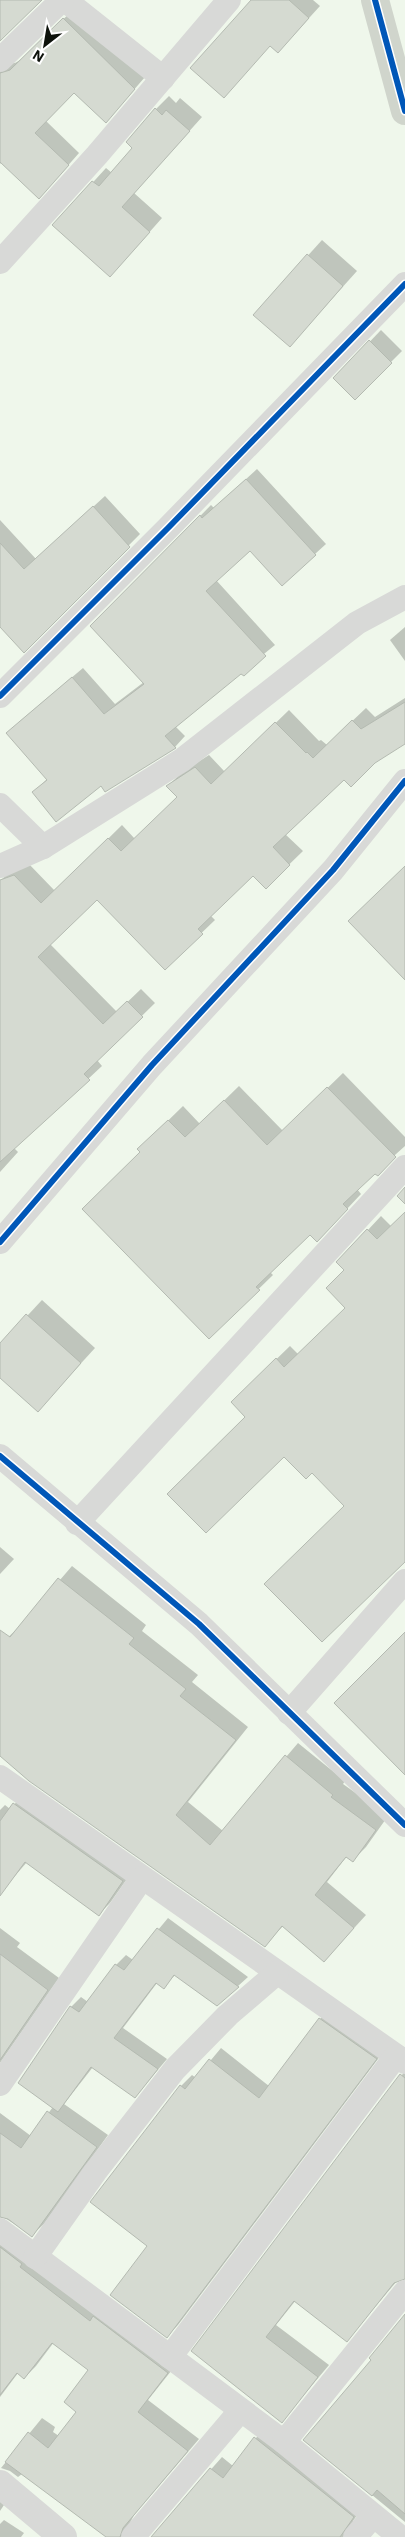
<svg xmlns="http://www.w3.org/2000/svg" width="405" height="2537" font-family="'IBM Plex Sans',sans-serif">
  <rect width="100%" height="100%" fill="#eff7eb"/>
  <g fill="#0003">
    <path d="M253 0H313L320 6 289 40Z"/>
    <path d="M76 7 145 77 106 122 74 92 46 121 79 153 50 186 2 162 0 164V55L7 62 15 63 22 59Z"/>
    <path d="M169 96 176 103 180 98 202 117 134 193 162 218 123 262 54 225 106 168 112 173 134 148 156 109Z"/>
    <path d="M322 240 357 271 304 330 255 314Z"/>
    <path d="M381 330 402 351 355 398 335 378Z"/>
    <path d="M257 469 326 544 315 554 250 549 216 580 275 645 175 726 185 736 175 747 105 790 101 784 34 792 48 778 19 722 83 668 115 704 144 682 92 626 211 505 214 508Z"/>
    <path d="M105 496 140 534 24 651 0 625V520L36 559Z"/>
    <path d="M405 627V661L390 640Z"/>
    <path d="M405 698V743L344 778 285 834 303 851 266 887 254 874 211 916 215 920 165 968 97 898 50 944 117 1012 141 989 155 1003 97 1060 102 1066 14 1148 18 1152 0 1172V881L15 867 27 862 55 891 122 825 135 839 179 797 168 786 181 773 209 755 225 772 289 710 319 741 321 740 327 745 366 708 375 717Z"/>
    <path d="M343 1073 405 1137V1146L357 1189 361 1194 331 1226 310 1234 270 1272 273 1275 209 1337 139 1149 183 1106 200 1124 239 1086 283 1131Z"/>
    <path d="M405 1213V1560L312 1471 232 1402 290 1346 299 1355 347 1308 346 1270 338 1262 381 1216 391 1226Z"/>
    <path d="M42 1300 95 1348 52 1395 0 1376V1345Z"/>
    <path d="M0 1547 14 1559 0 1574Z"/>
    <path d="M72 1566 146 1625 142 1631 198 1675 192 1682 248 1727 188 1802 223 1831 298 1743 345 1781 343 1784 388 1816 366 1847 353 1860 347 1856 327 1882 366 1915 324 1961 283 1926 265 1945 0 1755V1645L22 1624Z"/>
    <path d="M25 1793 134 1869 110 1903 99 1914 27 1862 8 1884 0 1879V1810L5 1805 10 1809Z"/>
    <path d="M168 1918 248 1977 217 2005 176 1974 164 1987 157 1983 123 2028 167 2059 135 2097 93 2067 64 2104 108 2135 44 2224 32 2235 0 2215V2113L31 2136 53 2107 19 2082 71 2007 81 1997 88 2002 116 1965 126 1955 133 1960Z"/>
    <path d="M0 1928 20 1943 17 1947 59 1978 0 2063Z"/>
    <path d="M331 2008 387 2047 178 2325 167 2336 149 2246 181 2086 192 2075 196 2078 221 2048 269 2086 320 2019Z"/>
    <path d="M405 2071V2278L397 2281 347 2340 296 2300 276 2325 329 2365 282 2421 193 2351Z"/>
    <path d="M0 2225 179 2361 148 2400 199 2439 134 2515 130 2523 138 2537H108L22 2474 18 2477 10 2471 1 2468 42 2418 55 2427 53 2432 59 2436 78 2412 90 2370 54 2342 36 2366 24 2378 18 2373 0 2397Z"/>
    <path d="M405 2316V2522L305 2440 373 2360Z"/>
    <path d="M266 2426 364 2505 353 2521V2529L359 2537H151L222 2457 233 2466Z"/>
    <path d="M0 2483 12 2493 0 2511Z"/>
    <path d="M4 2520 24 2533 21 2537H0V2524Z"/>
  </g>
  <g fill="#d5dad1" stroke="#b4bab1">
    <path d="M0 0H42L0 41Z"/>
    <path d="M251 0H289L309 18 278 53 270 46 224 98 190 68Z"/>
    <path d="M63 18 135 89 106 123 74 93 35 133 69 165 39 199 0 162V73L10 70Z"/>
    <path d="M155 108 162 115 166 110 190 131 122 207 150 232 110 277 52 225 92 181 99 186 132 148 126 142Z"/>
    <path d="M307 254 343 286 290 347 253 315Z"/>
    <path d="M369 340 392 363 355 400 333 378Z"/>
    <path d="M246 479 316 555 282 586 250 551 206 591 266 656 244 676 241 674 165 736 176 748 105 792 101 786 56 822 32 792 47 780 6 733 72 677 104 714 144 684 90 626 200 515 202 518Z"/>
    <path d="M93 506 130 547 24 653 0 627V543L24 569Z"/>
    <path d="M405 702V744L375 763 351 787 344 780 273 847 290 865 266 889 253 876 198 929 203 934 165 970 97 900 38 957 103 1024 127 1001 143 1017 84 1074 90 1080 0 1162V880L14 875 41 903 108 838 121 851 177 797 166 786 195 767 211 784 275 722 306 753 307 752 313 758 352 720 361 729Z"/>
    <path d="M405 866V980L348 921Z"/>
    <path d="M327 1087 396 1157 378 1176 375 1174 343 1204 348 1209 317 1242 310 1235 256 1287 260 1290 209 1339 82 1209 140 1152 137 1149 168 1120 185 1137 224 1100 267 1145Z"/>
    <path d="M405 1187V1204L397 1196Z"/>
    <path d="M405 1212V1562L322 1642 264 1584 344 1506 312 1473 306 1479 284 1457 206 1533 167 1494 245 1417 231 1402 276 1358 284 1367 345 1308 326 1288 344 1270 336 1262 367 1229 377 1239Z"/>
    <path d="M26 1314 81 1363 38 1412 0 1378V1343Z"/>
    <path d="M58 1578 134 1638 129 1644 186 1689 180 1696 236 1740 176 1815 210 1845 285 1755 333 1795 331 1797 376 1830 353 1862 346 1857 315 1895 354 1928 324 1962 282 1926 265 1947 29 1781 0 1756V1630L10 1637Z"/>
    <path d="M405 1632V1775L334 1703Z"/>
    <path d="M13 1803 123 1881 99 1916 25 1862 0 1896V1821Z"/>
    <path d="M157 1928 239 1987 217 2006 174 1975 164 1989 156 1983 114 2038 158 2069 135 2098 91 2067 58 2112 18 2083 70 2006 79 2012 115 1964 124 1970Z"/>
    <path d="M0 1954 48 1990 0 2060Z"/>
    <path d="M319 2018 377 2059 167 2338 110 2295 147 2246 90 2202 180 2085 185 2089 209 2059 259 2098Z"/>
    <path d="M400 2074 405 2078V2279L394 2283 347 2342 294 2301 266 2337 318 2377 282 2423 191 2351Z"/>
    <path d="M47 2111 97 2147 32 2237 8 2219 0 2217V2133L21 2148Z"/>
    <path d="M0 2247 22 2264 20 2267 90 2321 93 2316 168 2373 138 2412 188 2451 123 2528 120 2537H106L5 2462 28 2432 48 2448 76 2412 64 2402 88 2370 52 2343 24 2379 17 2373 0 2395Z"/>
    <path d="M405 2314V2514L377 2490 372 2496 303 2440 371 2360 369 2358Z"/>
    <path d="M254 2437 354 2517 340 2537H151L210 2468 223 2478Z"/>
  </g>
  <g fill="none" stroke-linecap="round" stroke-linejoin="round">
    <g stroke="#d8d9d7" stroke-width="24">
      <path d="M65 0 163 78"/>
      <path d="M0 60 62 0"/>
      <path d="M0 262 97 155 229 0"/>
      <path d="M0 696 168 528 405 284"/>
      <path d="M0 805 43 847"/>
      <path d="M0 866 43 847 182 760 357 623 405 597"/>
      <path d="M0 1242 152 1065 333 870 405 781"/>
      <path d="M0 1456 199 1624 405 1825"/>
      <path d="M77 1523 405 1167"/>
      <path d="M289 1713 405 1581"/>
      <path d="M0 1777 405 2062"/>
      <path d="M0 2084 142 1878"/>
      <path d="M0 2230 284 2442 400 2537"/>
      <path d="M35 2257 95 2172 175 2069 228 2015 277 1973"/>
      <path d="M170 2357 396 2056"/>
      <path d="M284 2442 405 2292"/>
      <path d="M133 2537 240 2411"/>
      <path d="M355 2537 373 2516"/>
    </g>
    <path stroke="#d8d9d7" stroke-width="28" d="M0 2484 63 2537"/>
    <path stroke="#d0d5cc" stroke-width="28" d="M375 0 405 111"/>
    <g stroke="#fff" stroke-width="9">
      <g id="cycleway">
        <path d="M375 0 405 111"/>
        <path d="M0 696 168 528 405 284"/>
        <path d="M0 1242 152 1065 333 870 405 781"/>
        <path d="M0 1456 199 1624 405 1825"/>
      </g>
    </g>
    <use href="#cycleway" stroke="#0057b8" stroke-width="6"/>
  </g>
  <g transform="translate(45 45) rotate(211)" stroke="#ffffff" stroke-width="4" paint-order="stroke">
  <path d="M0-4L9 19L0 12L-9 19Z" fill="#0d120b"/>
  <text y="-8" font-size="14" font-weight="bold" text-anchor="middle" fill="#0d120b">N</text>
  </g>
</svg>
